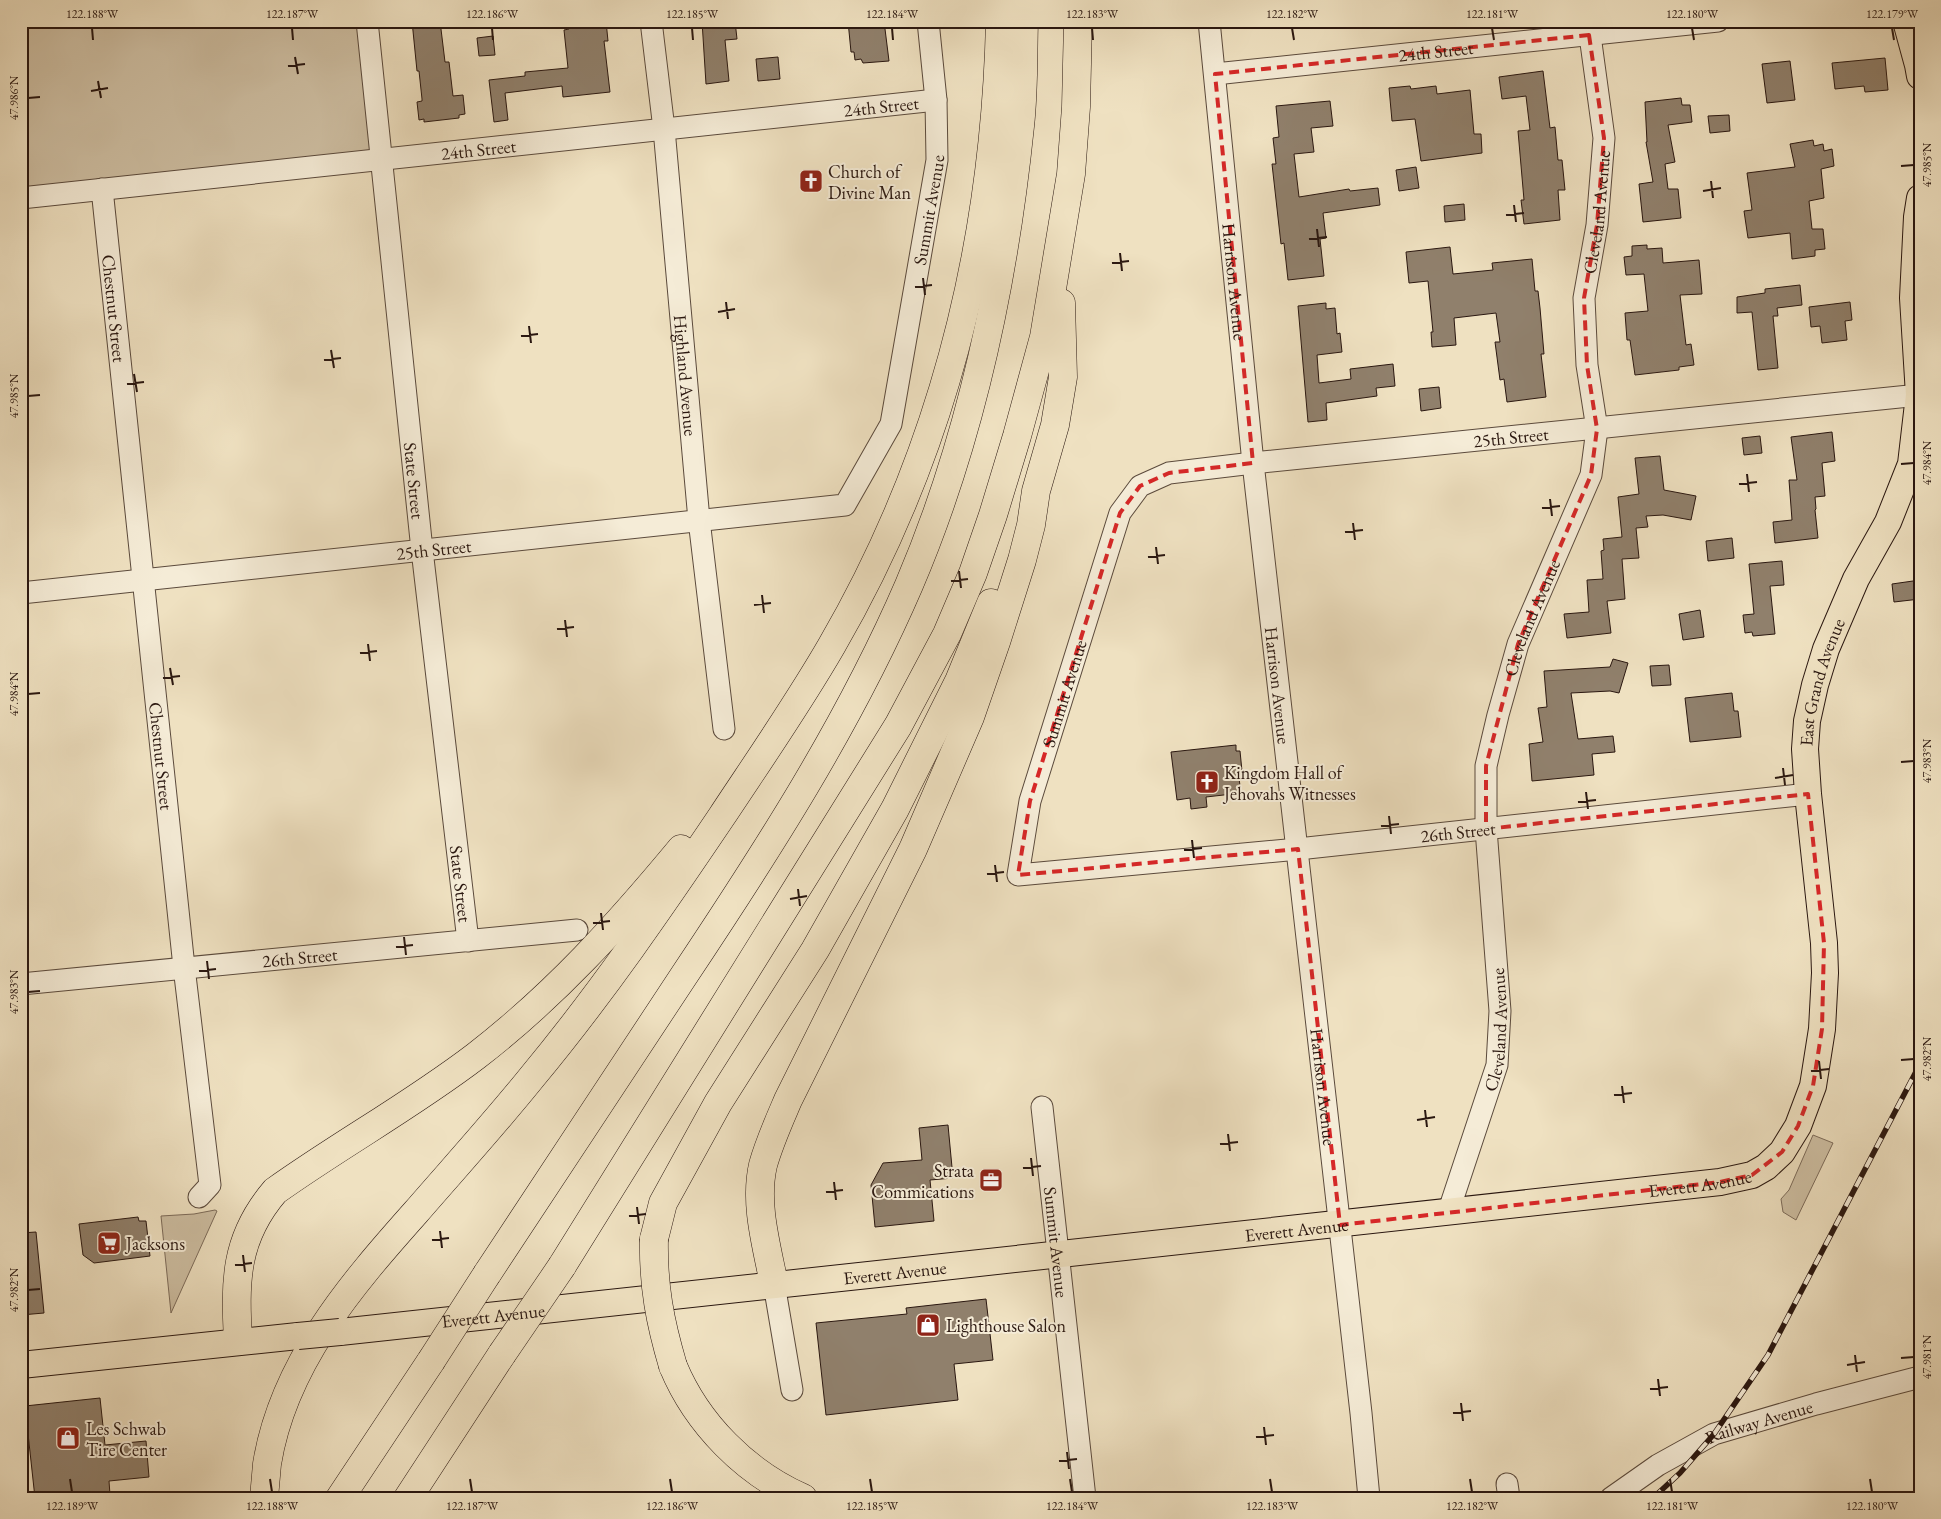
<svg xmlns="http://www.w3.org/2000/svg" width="1941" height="1519" font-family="'EB Garamond',serif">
  <rect width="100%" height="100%" fill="#efe1c1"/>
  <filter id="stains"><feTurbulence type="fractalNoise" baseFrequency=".004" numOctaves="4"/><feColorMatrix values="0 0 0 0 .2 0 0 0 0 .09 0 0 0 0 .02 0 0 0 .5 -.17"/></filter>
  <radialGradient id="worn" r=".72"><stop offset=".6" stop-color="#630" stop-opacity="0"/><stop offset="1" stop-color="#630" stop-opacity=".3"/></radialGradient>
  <g fill="#cebfa3" stroke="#7c6b5a">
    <path d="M21 21H367L383 159 21 198Z"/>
    <path d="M1813 1135 1833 1143 1796 1220 1783 1212 1781 1199 1789 1190Z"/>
    <path d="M215 1210 217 1211 171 1313 161 1216 194 1214Z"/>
  </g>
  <g fill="#90806c" stroke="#2a1710">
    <path d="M412 21H440L445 62H449L453 96 463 95 465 114 459 115V118L424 122V119L419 120 417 102 422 101V99L419 71H417Z"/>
    <path d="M569 21H606L608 41H604L610 92 563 97 562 86 505 93 508 120 494 122 489 80 525 76V72L568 68 564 30 569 29Z"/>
    <path d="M702 21H735L737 39 725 40 729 81 706 84Z"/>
    <path d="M848 21H884L889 61 863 63 861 59 855 60 854 52H851Z"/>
    <path d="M493 36 495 55 479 56 477 38Z"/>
    <path d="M778 57 780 79 758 81 756 59Z"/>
    <path d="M1885 58 1888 90 1865 92 1864 86 1835 89 1832 63Z"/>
    <path d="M1790 61 1795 100 1767 103 1762 64Z"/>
    <path d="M1543 71 1550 128 1555 127 1558 160H1562L1565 190H1558L1560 220 1524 224 1521 200H1524L1518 131 1530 130 1526 96 1502 99 1499 77Z"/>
    <path d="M1410 86 1411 89 1436 86 1437 94 1470 90 1474 134H1481L1482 153 1421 161 1415 119 1392 121 1389 88Z"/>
    <path d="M1681 98 1682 105H1690L1692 122 1668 125 1675 162 1665 164 1668 189H1678L1681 218 1643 222 1639 184 1653 182 1646 142H1647L1645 102Z"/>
    <path d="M1330 101 1333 126 1311 128 1314 152 1294 154 1299 197 1349 189 1350 191 1378 188 1380 205 1323 213 1326 238 1320 239 1324 276 1288 280 1284 243 1281 244 1272 164H1276L1273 138 1279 137 1276 106Z"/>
    <path d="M1729 115 1730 131 1710 133 1708 116Z"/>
    <path d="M1813 140 1814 146 1823 144 1824 151 1832 149 1834 166 1821 169 1824 198 1809 201 1812 229H1823L1825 249 1815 250V256L1792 259 1790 233 1748 238 1744 211 1752 210 1747 173 1795 167 1790 144Z"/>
    <path d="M1416 167 1419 188 1399 191 1396 170Z"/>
    <path d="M1464 204 1465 220 1445 222 1444 206Z"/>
    <path d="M1647 245V249L1662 248 1663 263 1699 260 1702 294 1680 295 1686 345 1691 344 1694 365 1679 367V370L1635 375 1630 340H1627L1625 313 1648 311 1644 274 1626 275 1624 257 1632 256V246Z"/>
    <path d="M1450 247 1453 274 1493 270 1492 263 1532 259 1535 291H1538L1540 308 1544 354H1541L1546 397 1507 402 1504 379 1500 380 1495 342H1500L1496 313 1454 318 1456 345 1432 347 1431 332H1433L1428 281 1409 283 1406 252Z"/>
    <path d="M1800 285 1802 305 1777 308 1778 316H1773L1778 368 1758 370 1752 312 1737 313V297L1765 293V289Z"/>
    <path d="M1850 302 1852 320 1845 321 1847 340 1822 343 1820 326 1811 327 1809 307Z"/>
    <path d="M1326 303V309L1335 308 1337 334 1340 333 1342 352 1317 355 1319 383 1351 379 1350 369 1393 364 1395 386 1376 388 1377 396 1326 403 1327 420 1308 422 1298 306Z"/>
    <path d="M1439 387 1441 408 1421 411 1419 389Z"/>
    <path d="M1832 432 1835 461 1822 463 1825 496 1815 497 1816 509 1815 510 1818 538 1775 543 1773 522 1792 520 1789 480H1797L1791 437Z"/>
    <path d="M1760 436 1762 453 1744 455 1742 438Z"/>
    <path d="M1660 456 1664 490 1696 496 1691 520 1663 515 1646 516 1648 527 1636 528 1639 558 1622 559 1625 599 1607 601 1611 633 1567 638 1564 614 1589 612 1587 580 1603 579 1601 551 1604 550 1603 539 1622 537 1618 497 1639 494 1635 458Z"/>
    <path d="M1732 538 1734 558 1708 561 1706 541Z"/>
    <path d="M1782 561 1784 585 1770 586 1775 634 1753 636 1752 632 1745 633 1743 615 1754 614 1749 564Z"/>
    <path d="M1920 580V599L1894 602 1892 584Z"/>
    <path d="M1700 610 1704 637 1683 640 1679 614Z"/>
    <path d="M1613 659 1628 663 1619 693 1610 691 1571 693 1578 739 1613 736 1615 752 1592 754 1594 775 1532 781 1529 744 1543 742 1538 708 1547 707 1544 671 1610 667Z"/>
    <path d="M1669 665 1671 685 1652 686 1650 666Z"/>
    <path d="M1732 693 1734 711H1738L1741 737 1690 742 1685 698Z"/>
    <path d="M1236 745V751H1240L1242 771H1238L1241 793 1206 797 1207 807 1191 809 1190 798 1177 800 1171 752Z"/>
    <path d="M948 1125 953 1178 930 1180 934 1221 875 1227 871 1185 883 1163 922 1160 919 1128Z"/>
    <path d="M138 1217 139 1221H146L150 1256 94 1263 83 1255 79 1224Z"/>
    <path d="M36 1232 44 1313 21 1315V1233Z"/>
    <path d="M986 1299 993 1360 954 1364 958 1400 826 1415 816 1323 907 1314 906 1308Z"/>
    <path d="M100 1398 105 1445 146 1441 149 1477 109 1481 110 1495 84 1498H35L25 1406Z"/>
  </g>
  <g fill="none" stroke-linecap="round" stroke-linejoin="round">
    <g stroke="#5b4a3c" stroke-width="23">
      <g id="minor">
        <path id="s1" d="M367 21 422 550 468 941"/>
        <path id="s2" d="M651 21 664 129 699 520 724 729"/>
        <path id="s3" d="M1209 21 1253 463 1361 1413 1369 1498"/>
        <path id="s4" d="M1215 74 1718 21"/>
        <path id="s5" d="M102 189 184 967 210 1185 199 1197"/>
        <path id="s6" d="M21 198 936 100"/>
        <path id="s7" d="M21 593 845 505 891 424 937 160 936 100 928 21"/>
        <path id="s8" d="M1808 794 1298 849 1018 875 1030 801 1120 513 1140 486 1169 473 1253 463 1919 395"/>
        <path id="s9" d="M21 984 577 930"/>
        <path id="s10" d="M1042 1107 1085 1498"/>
        <path id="s11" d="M1448 1213 1497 1065 1500 1011 1486 829V766L1498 715 1518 644 1591 475 1597 429 1587 365 1584 298 1597 225 1604 138 1588 21"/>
        <path d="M774 1284 792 1390"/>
        <path d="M1507 1484 1509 1498"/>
        <path id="s12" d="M1611 1498 1658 1465 1714 1434 1816 1404 1920 1377"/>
      </g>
    </g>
    <g stroke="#2a1710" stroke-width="28">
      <g id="major">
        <path d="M1906 21 1918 65 1920 76"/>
        <path id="s13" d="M340 1332C800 1281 1260 1235 1720 1182L1752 1175 1766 1167 1782 1152 1798 1126 1813 1086 1822 1029 1825 973 1824 943 1808 794 1805 749 1807 721 1815 685 1826 649 1856 579 1888 522 1911 464 1919 395 1913 298 1917 217 1920 198"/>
        <path d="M21 1365 298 1336"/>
      </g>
    </g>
    <g stroke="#2a1710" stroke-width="29">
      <g id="highway">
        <path d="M654 1239 663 1203 718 1103 815 950 895 809 959 681 991 603"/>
        <path d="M562 1266 898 726 947 634 973 573 993 515 1017 436 1044 337 1071 174 1076 107 1078 21"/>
        <path d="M487 1274C552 1175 618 1076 683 977 767 851 849 724 909 585 971 440 1004 282 1020 126 1024 91 1023 56 1024 21"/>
        <path d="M774 1284C767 1247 754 1204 763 1165 769 1143 779 1121 788 1100L913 849 970 717 996 642 1022 560 1031 525 1036 491 1055 425 1063 377 1061 303"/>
        <path d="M238 1341C235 1282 234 1239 275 1191 341 1144 412 1105 476 1056 555 995 618 925 681 849"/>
        <path d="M673 1366C697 1424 746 1473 803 1498"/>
        <path d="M264 1498C265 1487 266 1475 267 1464 283 1364 351 1285 416 1212 455 1167 495 1123 532 1077 601 994 662 905 722 816 759 760 798 704 832 645 944 452 995 243 1000 21"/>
        <path d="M340 1498 431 1361"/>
        <path d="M408 1498 502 1354"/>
      </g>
    </g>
    <use href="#minor" stroke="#f5ecd7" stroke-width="21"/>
    <use href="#major" stroke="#efe1c1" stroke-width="26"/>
    <use href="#highway" stroke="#efe1c1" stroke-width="28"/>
    <g stroke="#2a1710" stroke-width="5.5">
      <path id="rail" d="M1653 1498 1680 1473 1714 1434 1768 1355 1920 1064"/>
    </g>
    <use href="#rail" stroke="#f5ecd7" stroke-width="4" stroke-dasharray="11" stroke-linecap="butt"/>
    <g stroke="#2a1710" stroke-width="28" stroke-linecap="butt">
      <path id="major-bridge" d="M298 1336 340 1332"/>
    </g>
    <g stroke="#2a1710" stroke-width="29" stroke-linecap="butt">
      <g id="highway-bridge">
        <path d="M654 1239C653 1286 660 1322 673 1366"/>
        <path d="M502 1354 562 1266"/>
        <path d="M431 1361 487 1274"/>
      </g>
    </g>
    <use href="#major-bridge" stroke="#efe1c1" stroke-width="26"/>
    <use href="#highway-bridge" stroke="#efe1c1" stroke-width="28"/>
  </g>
  <path fill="none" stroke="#d62828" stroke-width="4" stroke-dasharray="10 6" stroke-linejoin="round" d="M1589 35 1604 138 1597 225 1584 298 1587 365 1597 429 1591 475 1518 644 1486 766V829L1808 794 1824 943 1822 1029 1813 1086 1798 1126 1782 1152 1752 1175 1720 1182 1340 1225 1298 849 1018 875 1030 801 1120 513 1140 486 1169 473 1253 463 1215 74Z"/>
  <path fill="none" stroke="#2a1710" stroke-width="2" d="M92 28 93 40M292 28 293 40M492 28 493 40M692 28 693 40M892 28 893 40M1092 28 1093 40M1292 28 1294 40M1492 28 1494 40M1692 28 1694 40M1892 28 1894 40M295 57 298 74M288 66 305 64M98 81 101 98M91 91 108 88M28 98 40 97M1901 166 1914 165M1711 181 1713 198M1703 191 1721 188M1514 205 1516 222M1506 215 1524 213M1317 229 1319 247M1309 239 1327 237M1120 253 1122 271M1112 263 1129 261M923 278 925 295M915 287 932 285M726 302 728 319M718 312 735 309M529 326 531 343M521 336 538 334M331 350 334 368M324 360 341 358M134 374 137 392M127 384 144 382M28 396 40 395M1901 464 1914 463M1747 474 1749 492M1739 484 1757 482M1550 499 1552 516M1542 508 1560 506M1353 523 1355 540M1345 532 1363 530M1156 547 1158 564M1148 557 1165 555M959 571 961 588M951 581 968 579M762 595 764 613M754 605 771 603M565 620 567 637M557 629 574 627M368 644 370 661M360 653 377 651M170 668 173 685M163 678 180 676M28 694 40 693M1901 762 1914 761M1783 768 1785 785M1775 778 1793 775M1586 792 1588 809M1578 802 1596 800M1389 816 1391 834M1381 826 1399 824M1192 840 1194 858M1184 850 1202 848M995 865 997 882M987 874 1004 872M798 889 800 906M790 899 807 896M601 913 603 930M593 923 610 921M404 937 406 955M396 947 413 945M207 961 209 979M199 971 216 969M28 992 40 991M1901 1060 1914 1059M1819 1061 1821 1079M1811 1071 1829 1069M1622 1086 1624 1103M1614 1095 1632 1093M1425 1110 1427 1127M1417 1120 1435 1117M1228 1134 1230 1151M1220 1144 1238 1142M1031 1158 1033 1176M1023 1168 1041 1166M834 1182 836 1200M826 1192 843 1190M637 1207 639 1224M629 1216 646 1214M440 1231 442 1248M432 1240 449 1238M243 1255 245 1272M235 1265 252 1263M28 1290 40 1289M1855 1355 1857 1372M1901 1358 1914 1357M1847 1365 1865 1362M1658 1379 1660 1396M1650 1389 1668 1387M1461 1403 1463 1421M1453 1413 1471 1411M1264 1427 1266 1445M1256 1437 1274 1435M1067 1452 1069 1469M1059 1461 1077 1459M70 1479 72 1492M270 1479 272 1492M470 1479 472 1492M670 1479 672 1492M870 1479 872 1492M1070 1479 1072 1492M1270 1479 1272 1492M1470 1479 1472 1492M1670 1479 1672 1492M1870 1479 1872 1492"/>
  <defs>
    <g id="church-square" transform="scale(1.25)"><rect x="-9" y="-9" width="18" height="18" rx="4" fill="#8f2418" stroke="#f5ecd7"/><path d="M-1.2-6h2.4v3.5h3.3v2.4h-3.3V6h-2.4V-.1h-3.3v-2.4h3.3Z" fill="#fff"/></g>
    <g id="office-square" transform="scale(1.25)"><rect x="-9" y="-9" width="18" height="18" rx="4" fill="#8f2418" stroke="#f5ecd7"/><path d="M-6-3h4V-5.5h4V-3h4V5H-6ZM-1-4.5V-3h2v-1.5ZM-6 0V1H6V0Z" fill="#fff"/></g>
    <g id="supermarket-square" transform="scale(1.25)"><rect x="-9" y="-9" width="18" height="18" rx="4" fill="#8f2418" stroke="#f5ecd7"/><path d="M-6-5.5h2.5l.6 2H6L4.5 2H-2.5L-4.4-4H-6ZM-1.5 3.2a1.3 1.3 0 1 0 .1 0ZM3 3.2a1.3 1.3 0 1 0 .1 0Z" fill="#fff"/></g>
    <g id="shop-square" transform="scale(1.25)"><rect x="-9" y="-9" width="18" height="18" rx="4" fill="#8f2418" stroke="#f5ecd7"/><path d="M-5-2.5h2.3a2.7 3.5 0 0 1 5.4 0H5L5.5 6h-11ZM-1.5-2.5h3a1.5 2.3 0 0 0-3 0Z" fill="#fff"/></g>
  </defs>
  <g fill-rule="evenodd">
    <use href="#church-square" x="811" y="181"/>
    <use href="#church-square" x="1207" y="782"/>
    <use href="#office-square" x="991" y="1180"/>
    <use href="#supermarket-square" x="109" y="1243"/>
    <use href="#shop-square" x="928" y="1325"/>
    <use href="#shop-square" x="68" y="1438"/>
  </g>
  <g text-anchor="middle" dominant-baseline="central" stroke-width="4" stroke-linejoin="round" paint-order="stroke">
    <g font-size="18" fill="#2a1710" stroke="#f5ecd7">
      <text stroke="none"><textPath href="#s4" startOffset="222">24th Street</textPath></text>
      <text stroke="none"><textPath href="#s6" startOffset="865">24th Street</textPath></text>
      <text stroke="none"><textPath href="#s6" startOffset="460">24th Street</textPath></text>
      <text stroke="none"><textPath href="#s7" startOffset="1139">Summit Avenue</textPath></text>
      <text stroke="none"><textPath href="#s11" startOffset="1031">Cleveland Avenue</textPath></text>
      <text stroke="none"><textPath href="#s3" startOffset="262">Harrison Avenue</textPath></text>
      <text stroke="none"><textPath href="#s5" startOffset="120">Chestnut Street</textPath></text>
      <text stroke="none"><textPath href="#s2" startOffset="356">Highland Avenue</textPath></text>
      <text stroke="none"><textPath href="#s8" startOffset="1580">25th Street</textPath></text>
      <text stroke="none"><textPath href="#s1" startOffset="462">State Street</textPath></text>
      <text stroke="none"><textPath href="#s7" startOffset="415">25th Street</textPath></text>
      <text stroke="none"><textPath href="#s11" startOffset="611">Cleveland Avenue</textPath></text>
      <text stroke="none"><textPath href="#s13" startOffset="1940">East Grand Avenue</textPath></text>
      <text stroke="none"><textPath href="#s3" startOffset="668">Harrison Avenue</textPath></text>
      <text stroke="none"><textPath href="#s8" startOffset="982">Summit Avenue</textPath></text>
      <text stroke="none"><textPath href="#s5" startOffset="570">Chestnut Street</textPath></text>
      <text transform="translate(1458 832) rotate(-6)">26th Street</text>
      <text stroke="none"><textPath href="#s1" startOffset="868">State Street</textPath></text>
      <text stroke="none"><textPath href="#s9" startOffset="280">26th Street</textPath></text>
      <text stroke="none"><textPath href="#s11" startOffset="191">Cleveland Avenue</textPath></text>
      <text stroke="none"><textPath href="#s3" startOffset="1072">Harrison Avenue</textPath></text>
      <text stroke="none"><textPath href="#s13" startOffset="1368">Everett Avenue</textPath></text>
      <text stroke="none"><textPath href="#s13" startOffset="962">Everett Avenue</textPath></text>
      <text stroke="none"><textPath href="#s10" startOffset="136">Summit Avenue</textPath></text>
      <text stroke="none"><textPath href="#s13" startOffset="558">Everett Avenue</textPath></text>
      <text stroke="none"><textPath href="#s13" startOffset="154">Everett Avenue</textPath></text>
      <text stroke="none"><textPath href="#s12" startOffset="168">Railway Avenue</textPath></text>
    </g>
    <g font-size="18" fill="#2a1710" stroke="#f5ecd7" text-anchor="start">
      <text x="828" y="171">Church of<tspan x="828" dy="21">Divine Man</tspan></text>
      <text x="1224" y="772">Kingdom Hall of<tspan x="1224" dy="21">Jehovahs Witnesses</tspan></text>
      <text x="974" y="1170" text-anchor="end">Strata<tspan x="974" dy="21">Commications</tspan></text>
      <text x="126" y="1243">Jacksons</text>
      <text x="946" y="1325">Lighthouse Salon</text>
      <text x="86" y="1428">Les Schwab<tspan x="86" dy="21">Tire Center</tspan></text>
    </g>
  </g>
  <rect width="1941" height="1519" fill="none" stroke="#efe1c1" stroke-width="55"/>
  <rect x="28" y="28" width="1886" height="1464" fill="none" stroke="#2a1710" stroke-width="2"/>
  <g font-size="12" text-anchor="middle" fill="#2a1710">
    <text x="92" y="18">122.188°W</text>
    <text x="292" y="18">122.187°W</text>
    <text x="492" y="18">122.186°W</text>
    <text x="692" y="18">122.185°W</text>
    <text x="892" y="18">122.184°W</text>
    <text x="1092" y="18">122.183°W</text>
    <text x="1292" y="18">122.182°W</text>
    <text x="1492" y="18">122.181°W</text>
    <text x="1692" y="18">122.180°W</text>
    <text x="1892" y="18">122.179°W</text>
    <text transform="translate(14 98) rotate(-90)" y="4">47.986°N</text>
    <text transform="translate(1927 165) rotate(-90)" y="4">47.985°N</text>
    <text transform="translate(14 396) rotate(-90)" y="4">47.985°N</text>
    <text transform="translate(1927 463) rotate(-90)" y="4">47.984°N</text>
    <text transform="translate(14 694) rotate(-90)" y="4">47.984°N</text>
    <text transform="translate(1927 761) rotate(-90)" y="4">47.983°N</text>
    <text transform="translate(14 992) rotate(-90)" y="4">47.983°N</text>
    <text transform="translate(1927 1059) rotate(-90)" y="4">47.982°N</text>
    <text transform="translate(14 1290) rotate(-90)" y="4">47.982°N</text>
    <text transform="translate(1927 1357) rotate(-90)" y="4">47.981°N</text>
    <text x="72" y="1510">122.189°W</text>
    <text x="272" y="1510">122.188°W</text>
    <text x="472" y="1510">122.187°W</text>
    <text x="672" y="1510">122.186°W</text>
    <text x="872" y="1510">122.185°W</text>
    <text x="1072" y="1510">122.184°W</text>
    <text x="1272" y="1510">122.183°W</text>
    <text x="1472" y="1510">122.182°W</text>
    <text x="1672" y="1510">122.181°W</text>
    <text x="1872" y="1510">122.180°W</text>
  </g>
  <rect width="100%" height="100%" filter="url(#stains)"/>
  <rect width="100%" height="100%" fill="url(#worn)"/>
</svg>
